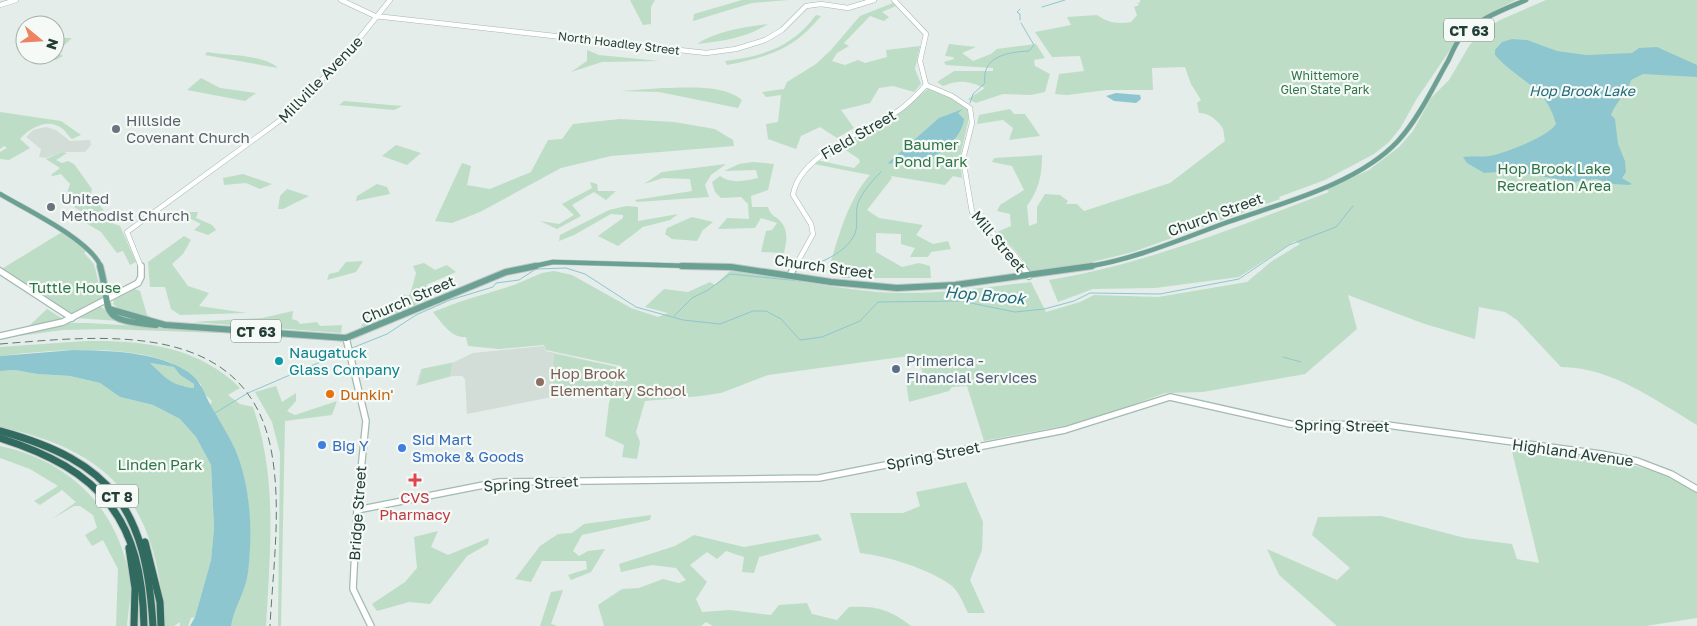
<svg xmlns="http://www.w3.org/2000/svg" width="1697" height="626" font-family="'Golos Text',sans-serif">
  <rect width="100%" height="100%" fill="#e4ede9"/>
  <g fill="#d2ddd8">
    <path d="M46 127 56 130 70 141 90 140 91 145 85 152H62L46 158 39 157 41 149 26 137 33 130Z"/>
    <path d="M544 346 546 351 618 367 611 396 552 397 467 414 465 379 462 376H453L416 386 421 369 454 362 473 353Z"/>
  </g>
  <g fill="#beddc6">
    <path d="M630 0H655L651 7V24L643 25Z"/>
    <path d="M742 0H788L752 3 693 21 694 14Z"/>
    <path d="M1140 0H1516L1467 25 1416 100 1401 127 1389 142 1374 154 1325 180 1279 197 1280 199 1133 252 1076 266 1030 271 1016 251 997 232 1011 226 1010 214 997 211 1000 205 1024 190 1012 166 992 162 994 158 1042 155C1042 176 1039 189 1027 206L1029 226 1037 223V207L1045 194 1060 195 1068 201 1066 204H1077L1084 211 1170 183 1225 141C1224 138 1224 132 1223 129 1219 121 1208 112 1199 113L1197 103 1201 100 1191 84 1185 67 1152 68 1153 90H1107L1067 95 1055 94 1059 74 1084 71 1080 56 1052 57 1035 32 1071 25 1067 17 1097 15C1108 23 1118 24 1131 22L1137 15 1134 7 1139 5 1137 2 1140 3Z"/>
    <path d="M1546 0H1697V425C1655 400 1611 367 1561 367L1517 320 1505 312 1479 307 1475 339 1422 323 1348 295 1357 329 1305 374 1203 392 1165 393 1089 421 984 441 967 386 952 387 949 391 909 402 906 382 925 379 916 355 768 375 721 393 701 396 645 401 636 432 640 442 637 459 622 457 624 445 605 436 609 403 621 366 546 350 544 345 499 349 468 346 466 337C451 338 442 323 433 312L459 302 514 285 542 273 554 271 572 275 631 308 658 317 668 313 645 307 664 289 688 292 710 282 715 285 730 271C779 276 828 288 878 292 929 296 979 288 1031 282L1046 312 1080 302 1094 295 1158 297 1247 282 1272 261 1300 244 1295 241 1239 277 1155 288 1093 289 1058 302 1049 280C1146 264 1237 227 1329 192L1326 189 1369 170 1399 147 1413 131 1431 98 1449 80 1469 46 1481 32 1500 20Z"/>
    <path d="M893 3 896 6 882 12 889 17 884 21 870 16 844 43 849 46 837 53 832 61 845 65 858 60 865 63 887 57 886 50 920 46 915 69 921 84 914 92 893 86 879 88 870 103 841 110 854 128 837 138 820 127 801 136 796 149 768 139 766 124 778 122 781 95 766 97 762 92 784 89 787 82 816 64 831 50 860 16Z"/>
    <path d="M816 15 821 16C794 49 769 57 727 65L725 61C764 56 792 47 816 15Z"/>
    <path d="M768 24C746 38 722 41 697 44 716 31 745 27 768 24Z"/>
    <path d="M63 38H72L57 52 63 56 56 60 30 61 26 56 55 55V46Z"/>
    <path d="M949 44 976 47 962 53 973 61 991 54 997 49 1036 44 1045 58 1034 60 1035 66 1050 74 1045 92 1031 95 1003 94 976 103 968 99 985 88C969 81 959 79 943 86L937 82 954 71H993V68L946 65 944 62 954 59 953 57 945 56Z"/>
    <path d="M587 50 599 55 659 61 602 62 571 72 587 61Z"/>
    <path d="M207 52C227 56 263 54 278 68L205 55Z"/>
    <path d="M201 78 220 88 256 93 245 101 187 90Z"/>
    <path d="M663 88C688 88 722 84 742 100L738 108 659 92 621 91Z"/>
    <path d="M929 88 963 104 968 110 969 118 960 157 962 178 953 176 945 185 891 176 892 178 867 210 879 218 923 225 916 235 933 244 948 241 951 249 931 252 928 257H910L915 248 901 244V234L876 233V252L902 267 919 263 930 266 931 278H843L830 264C840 233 848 200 870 175L814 164 816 160 854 168 860 162 859 159 838 145 901 111Z"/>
    <path d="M344 101 402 106 394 110 339 105Z"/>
    <path d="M1010 109 1014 114H1025L1040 136 1009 140 1013 128 1003 120 977 124 979 115Z"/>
    <path d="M0 112 61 121 81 135 72 139C69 137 67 133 64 130 48 116 29 129 20 139L30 148 9 160 0 159V152L7 148 4 146 0 149Z"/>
    <path d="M620 119 674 122 715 129 733 140 734 146 611 156 561 168 480 212 452 223 435 221 462 163 471 166 467 185 490 189 531 172 548 140 562 139 573 124Z"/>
    <path d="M396 145 421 153 407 165 382 156Z"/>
    <path d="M62 152 67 153 56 160 62 163 68 161 74 164 92 189 91 194 114 224 120 226 136 262 130 265 123 251 117 253 101 232 86 223 87 215 74 207 73 197 67 193 70 184 61 174 53 176 51 175 60 168 46 159Z"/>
    <path d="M753 162 774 164 768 190 751 196 752 207H768C770 214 773 215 778 219 789 228 787 241 784 253L761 252 766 231 772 230 777 223 761 218 755 228 718 229 727 218 749 219 748 204 741 197 721 198 715 192 712 182 720 176C731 184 744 181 758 178L756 170 724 171 739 164Z"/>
    <path d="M726 164 711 175 705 185 709 197 637 202 635 200 692 191 690 179 663 178 644 184 662 172Z"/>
    <path d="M243 174 272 184 260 189 246 183 224 185 223 178Z"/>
    <path d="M590 182 597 184 598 191H616L606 200 594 192 572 205 581 216 557 229 540 221 559 224 574 215 562 204 592 188Z"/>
    <path d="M377 184 387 187 390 194 356 201 357 196Z"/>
    <path d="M287 189 309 196 283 209H278L280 196Z"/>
    <path d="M626 206 638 207V221L678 214 670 220 643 227 618 246 598 236 623 218V215L611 214 574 235 559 241 560 235 609 210Z"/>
    <path d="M182 212H198L196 218 212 225 216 230 208 235 194 230 201 224 187 217Z"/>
    <path d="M692 217 713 222 703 230 697 241 672 239 665 234 667 228Z"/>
    <path d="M62 232 89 250 84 253 94 264 102 297V302L84 311 71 314 30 287 25 289 0 270Z"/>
    <path d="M184 236 191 240 183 254 172 264 188 286 209 293 199 306 247 313 180 315 171 309 165 287H150L148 262Z"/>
    <path d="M363 261 356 272 327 280 329 274 338 272 346 262Z"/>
    <path d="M424 263 435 270 447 265 456 272 426 285 434 295 402 312 361 327 371 309 396 306 400 295H410L416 273 413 266Z"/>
    <path d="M135 289 140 291 147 315 154 319 122 311 113 304 114 300Z"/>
    <path d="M100 306 118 321 75 318Z"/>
    <path d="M47 309 63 319 13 332 29 326Z"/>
    <path d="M293 311 292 319 298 321 300 324 317 322 320 326 342 325 341 333 193 322 262 318Z"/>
    <path d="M64 323H88L222 331 219 333 107 329 63 330 4 338Z"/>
    <path d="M86 341C141 340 199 346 240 388L228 395 240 404 253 407C278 478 270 553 266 626H227L250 553 248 497 207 411 212 401 201 391V384C191 377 180 367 169 362 125 344 47 350 0 356V347Z"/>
    <path d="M554 354 616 367 610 394 558 393 553 389Z"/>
    <path d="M149 363 174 367 180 375 194 384V388C185 387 171 384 163 378 158 373 155 367 149 363Z"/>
    <path d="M452 363 450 376 418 385 422 369Z"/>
    <path d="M15 370 37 374 70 376 100 383 120 397 153 405 180 419 196 437 211 465 214 528 211 560 195 617 191 618 188 626H180V622L174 626H165C157 509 118 452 0 427V371Z"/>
    <path d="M276 386 282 402 296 393V401L287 411 295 415 337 401 332 415 285 421 281 626H278L280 453 272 422 255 392Z"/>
    <path d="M0 446C70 461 118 508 130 580 132 594 128 612 127 626H116L118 569 103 540 92 546 85 535 97 528 93 515 80 506H74L52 519 76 502 62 490 40 505 34 501 58 486 30 469 0 458Z"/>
    <path d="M1511 447C1570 454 1647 458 1697 493V618L1646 626H1337L1279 575 1267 549 1337 580 1350 568 1312 535 1318 517 1381 516 1465 538 1512 544 1517 559 1539 563Z"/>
    <path d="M966 482 983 522 982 550 970 580 985 613H968C964 605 959 592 952 586 930 569 887 556 860 553L850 513H903L920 506 916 492Z"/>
    <path d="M651 515 650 520 582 535 573 551 579 556 588 551 605 549 591 572 571 580 568 575 587 569 586 561H542L531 582 515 579 540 546 558 534 572 533 584 524Z"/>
    <path d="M438 531 431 547 448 555 489 538 488 544 467 556 430 604 409 602 377 611 372 604 405 582 417 568 414 537Z"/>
    <path d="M818 534 822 540 759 557 754 573 742 572 744 557 726 551 717 559 707 552 690 565 707 582 696 599 702 612 730 610 771 615 779 605 807 603 812 614 837 620 849 607C876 606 889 609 911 626H713L706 622 701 626H604L598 605 622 589 639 588 663 579 679 583 686 580 676 568 652 565 621 572 619 564 675 546 694 535 744 547Z"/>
    <path d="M563 590 551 624 558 626H540L551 592Z"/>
  </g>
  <g fill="#8ec6d0" fill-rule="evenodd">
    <path d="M1512 39 1527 40 1557 51 1586 55 1632 53 1639 48 1657 47 1697 65V77L1643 74 1631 80C1628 93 1616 101 1611 115L1615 119 1618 144 1625 161 1626 172 1622 178 1632 184 1629 185 1613 184 1596 179 1574 182 1512 171 1484 173 1467 163 1463 157C1472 156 1482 157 1490 156 1505 153 1548 137 1556 124 1546 86 1519 82 1495 55V50L1502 42Z"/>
    <path d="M1116 93 1140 95 1141 99 1136 103 1114 101 1106 96Z"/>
    <path d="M963 109 958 113 964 119C962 137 941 156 924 160 915 162 905 161 896 159L891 164 888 163 939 118Z"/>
    <path d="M74 350C111 351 156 351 188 372 201 381 204 393 211 406 219 420 228 434 235 449 251 487 253 532 248 572 246 591 234 607 231 626H190L195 617 211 560 214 528 211 465 196 437 180 419 153 405 120 397 100 383 70 376 37 374 15 370 0 371V356ZM150 363 174 367 180 375 194 384V388C170 385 166 378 150 363Z"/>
  </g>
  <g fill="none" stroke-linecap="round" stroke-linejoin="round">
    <g stroke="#8ec6d0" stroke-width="1">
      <path d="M1042 7 1065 0"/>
      <path d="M1020 9 1017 12 1020 14V20"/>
      <path d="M970 103 973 94 985 83C981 56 1009 52 1029 51L1034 45 1021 23"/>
      <path d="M815 264C830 259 852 247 856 230 858 221 855 213 858 203 863 191 872 181 881 172"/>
      <path d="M674 316 692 298 708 290 730 274 801 281"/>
      <path d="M352 348 387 334 416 315 450 300 493 287 496 283 519 280 536 269 566 268 585 274 636 307 683 320 720 324 753 311H766L781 319 800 340 822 337 860 321 878 302 961 301 1015 312 1044 309 1074 301 1090 293 1160 294 1239 279 1289 245 1336 227 1353 206"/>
      <path d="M1283 357 1301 362"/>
      <path d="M215 413 248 393 346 351"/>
    </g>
    <g stroke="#a3b9b1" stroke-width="5.5">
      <g id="secondary-far1">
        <path d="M341 0 375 16 706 53 736 49 765 40 782 30 806 6 821 4 848 8 874 0"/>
        <path d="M0 5 16 0"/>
        <path d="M926 85 952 96 970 108 972 123 963 159 972 212 1013 253 1023 267"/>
        <path d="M141 267 127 232 286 116 345 56 390 0"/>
        <path d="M795 267 813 234 811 224 793 195C799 154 868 131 898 111 909 104 917 95 926 85L920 61 926 34 894 0"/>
      </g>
    </g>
    <g stroke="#a3b9b1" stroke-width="8">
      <g id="secondary">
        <path d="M1022 266 1029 276"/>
        <path d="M0 271 72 318"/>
        <path d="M790 275 795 266"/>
        <path d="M0 336 63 322 138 283 141 277V266"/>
        <path d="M346 338 366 421 357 510 353 589 371 626"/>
        <path d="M357 510 499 482 819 478 1065 430 1170 397 1290 424 1387 425 1601 454 1637 461 1671 474 1697 489"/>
      </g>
    </g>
    <g stroke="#c2c9c7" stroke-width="5.5">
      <g id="primary-far1">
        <path d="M0 194C25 209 91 240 101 267"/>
        <path d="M530 267 553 262 726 267"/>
        <path d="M1084 267C1134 260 1181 239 1228 222 1282 203 1358 184 1398 141 1419 118 1433 87 1448 61 1452 53 1455 44 1461 37 1475 20 1505 9 1526 0"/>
      </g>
    </g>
    <g stroke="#c2c9c7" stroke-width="8">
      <g id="primary">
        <path d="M100 266C113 313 95 320 156 325"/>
        <path d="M682 266 731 267 831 282 897 288 955 285 1092 266"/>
        <path d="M109 309 165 325 346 338 506 272 536 266"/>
      </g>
    </g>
    <g stroke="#c2c9c7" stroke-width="9">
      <g id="highway">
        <path d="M0 431C114 462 146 510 153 626"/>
        <path d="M0 438C101 470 142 519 144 626"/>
        <path d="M145 542 160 602 161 626"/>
        <path d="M129 548 135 588 134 626"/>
      </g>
    </g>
    <use href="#secondary-far1" stroke="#fff" stroke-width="4.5"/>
    <use href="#secondary" stroke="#fff" stroke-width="5.5"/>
    <use href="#primary-far1" stroke="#6aa193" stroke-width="4.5"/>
    <use href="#primary" stroke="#6aa193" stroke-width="6"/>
    <use href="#highway" stroke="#316a5e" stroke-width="7"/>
    <path stroke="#5f7a72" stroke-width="1" stroke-dasharray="8 4.5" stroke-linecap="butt" d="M0 344C101 336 245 318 271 449 282 506 273 568 270 626"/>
  </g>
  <g fill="#6b7280" stroke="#f5faf7" stroke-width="2">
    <circle cx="116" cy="129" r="5"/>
    <circle cx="51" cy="207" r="5"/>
  </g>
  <circle fill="#0f9aa8" stroke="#f5faf7" stroke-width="2" cx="279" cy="361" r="5"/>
  <circle fill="#5c6f8a" stroke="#f5faf7" stroke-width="2" cx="896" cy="369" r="5"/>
  <circle fill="#8d6e63" stroke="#f5faf7" stroke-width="2" cx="540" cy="382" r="5"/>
  <circle fill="#e8710a" stroke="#f5faf7" stroke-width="2" cx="330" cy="394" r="5"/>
  <g fill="#3f7fe0" stroke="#f5faf7" stroke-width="2">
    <circle cx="322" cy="445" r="5"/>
    <circle cx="402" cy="448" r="5"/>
  </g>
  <path fill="#e0444e" stroke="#f5faf7" stroke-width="2" d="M412.5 472.5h5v5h5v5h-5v5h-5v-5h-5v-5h5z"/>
  <g text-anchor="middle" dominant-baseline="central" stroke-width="4.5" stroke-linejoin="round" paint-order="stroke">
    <g font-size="12" fill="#243e37" stroke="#f5faf7">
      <text transform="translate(619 43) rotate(7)">North Hoadley Street</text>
    </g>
    <g font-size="12" fill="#2f7449" stroke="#f5faf7">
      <text x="1325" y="75">Whittemore<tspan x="1325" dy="14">Glen State Park</tspan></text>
    </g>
    <g fill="#f5faf7" stroke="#637671" stroke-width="1">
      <rect x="1444" y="18.5" width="50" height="23" rx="4"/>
      <rect x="231" y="319.5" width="50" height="23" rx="4"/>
      <rect x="96" y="484.5" width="42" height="23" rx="4"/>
    </g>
    <g font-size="14" font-weight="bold" fill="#243e37">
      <text x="1469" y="30">CT 63</text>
      <text x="256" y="331">CT 63</text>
      <text x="117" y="496">CT 8</text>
    </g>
    <g font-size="14" font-style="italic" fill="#206a79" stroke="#f5faf7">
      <text x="1582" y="90">Hop Brook Lake</text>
    </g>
    <g font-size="15" fill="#243e37" stroke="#f5faf7">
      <text transform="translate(320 79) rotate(-46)">Millville Avenue</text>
      <text transform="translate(858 134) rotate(-30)">Field Street</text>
      <text transform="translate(1215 214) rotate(-20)">Church Street</text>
      <text transform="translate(999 241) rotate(50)">Mill Street</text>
      <text transform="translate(824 266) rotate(8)">Church Street</text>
      <text transform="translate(408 299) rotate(-23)">Church Street</text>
      <text transform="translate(1342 425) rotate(1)">Spring Street</text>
      <text transform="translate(1573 452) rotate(8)">Highland Avenue</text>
      <text transform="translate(933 455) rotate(-11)">Spring Street</text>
      <text transform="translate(531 483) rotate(-3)">Spring Street</text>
      <text transform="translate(357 513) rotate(-86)">Bridge Street</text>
    </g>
    <g font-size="15" fill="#5b616d" stroke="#f5faf7" text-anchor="start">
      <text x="126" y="120">Hillside<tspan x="126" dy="17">Covenant Church</tspan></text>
      <text x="61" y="198">United<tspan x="61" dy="17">Methodist Church</tspan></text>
    </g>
    <g font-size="15" fill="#2f7449" stroke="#f5faf7">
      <text x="931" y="144">Baumer<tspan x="931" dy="17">Pond Park</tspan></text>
      <text x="1554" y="168">Hop Brook Lake<tspan x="1554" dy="17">Recreation Area</tspan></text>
      <text x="75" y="287">Tuttle House</text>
      <text x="160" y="464">Linden Park</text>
    </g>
    <g font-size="15" fill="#0d838f" stroke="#f5faf7" text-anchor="start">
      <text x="289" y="352">Naugatuck<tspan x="289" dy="17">Glass Company</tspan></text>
    </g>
    <g font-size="15" fill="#4e5e75" stroke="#f5faf7" text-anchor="start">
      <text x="906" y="360">Primerica -<tspan x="906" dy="17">Financial Services</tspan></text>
    </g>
    <g font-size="15" fill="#785e54" stroke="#f5faf7" text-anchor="start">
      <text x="550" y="373">Hop Brook<tspan x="550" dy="17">Elementary School</tspan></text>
    </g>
    <g font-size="15" fill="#c56008" stroke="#f5faf7" text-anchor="start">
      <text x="340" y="394">Dunkin'</text>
    </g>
    <g font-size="15" fill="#366cbe" stroke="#f5faf7" text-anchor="start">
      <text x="412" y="439">Sid Mart<tspan x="412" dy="17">Smoke &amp; Goods</tspan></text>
      <text x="332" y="445">Big Y</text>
    </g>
    <g font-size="15" fill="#be3a42" stroke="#f5faf7">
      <text x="415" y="497">CVS<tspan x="415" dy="17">Pharmacy</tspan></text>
    </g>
    <g font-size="16" font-style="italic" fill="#206a79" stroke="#f5faf7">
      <text transform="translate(985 295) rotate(5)">Hop Brook</text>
    </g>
  </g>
  <g transform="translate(40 40) rotate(108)"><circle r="24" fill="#f5faf7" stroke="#a1afaa"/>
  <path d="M0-4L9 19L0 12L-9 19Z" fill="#ed8362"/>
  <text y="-8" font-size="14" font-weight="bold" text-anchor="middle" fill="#243e37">N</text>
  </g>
</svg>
